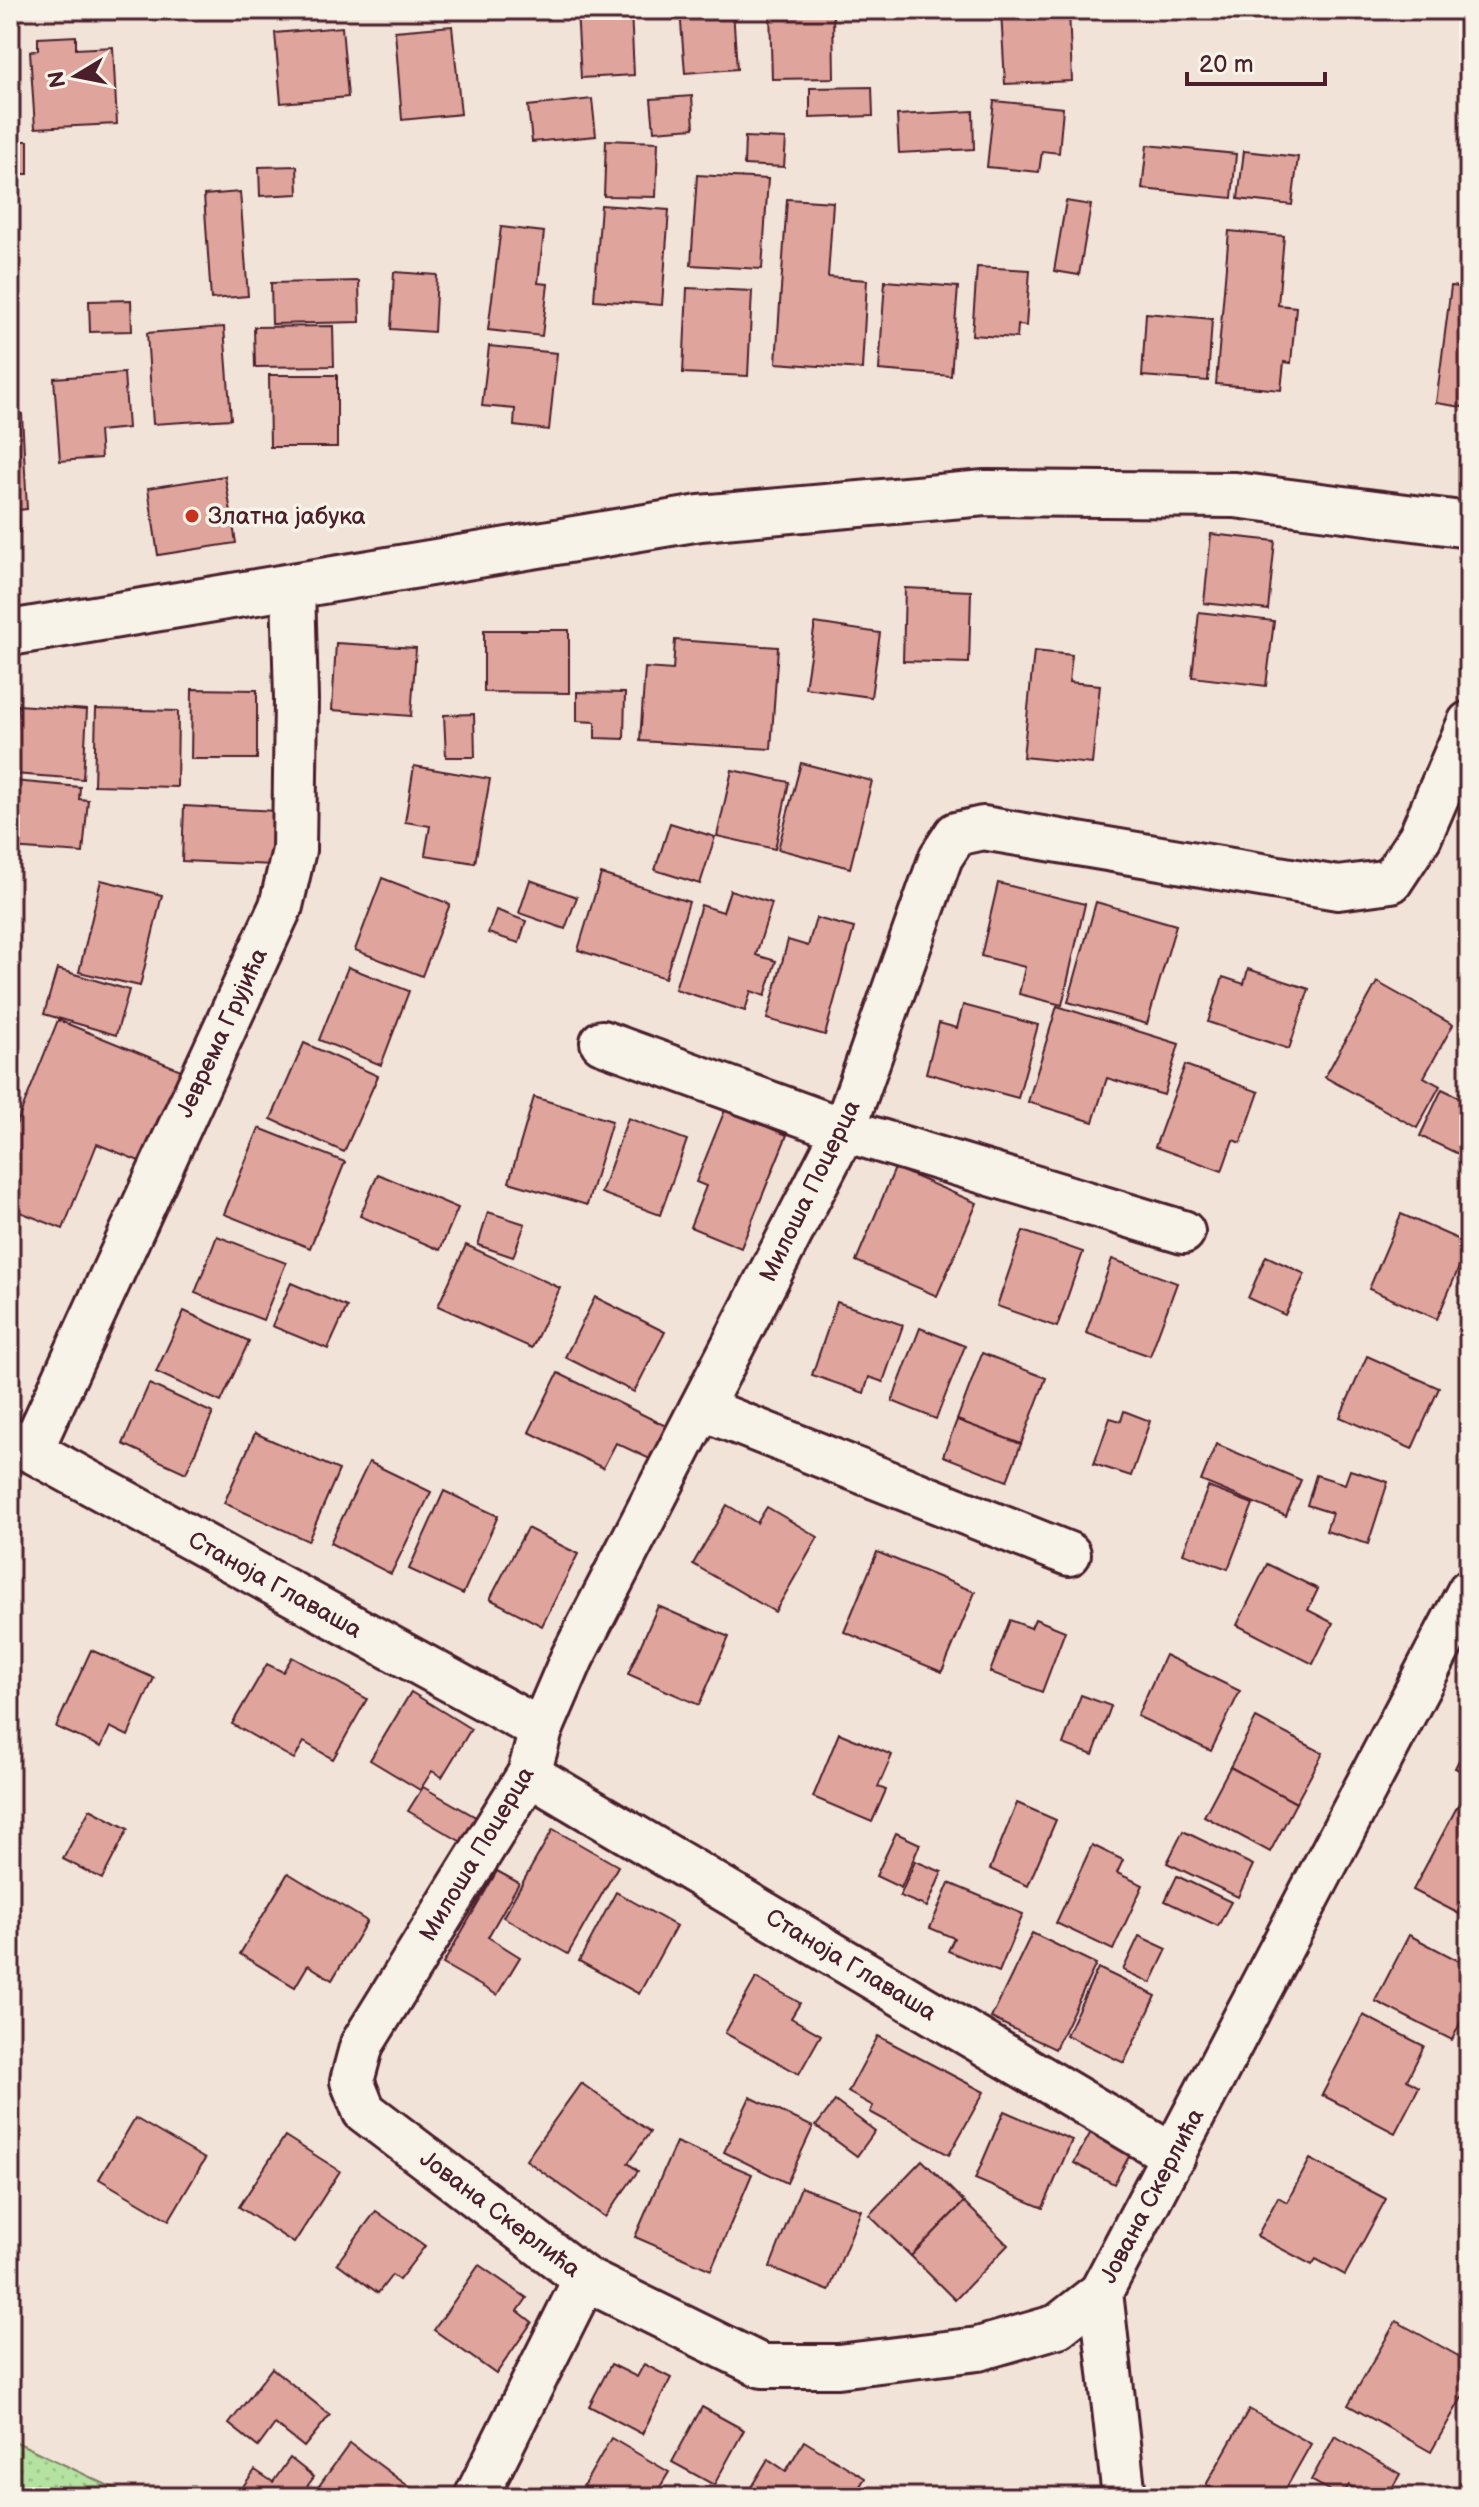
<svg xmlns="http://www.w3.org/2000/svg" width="1479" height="2507" font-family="'Balsamiq Sans',sans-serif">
  <defs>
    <pattern id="grass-dots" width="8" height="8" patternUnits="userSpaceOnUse" patternTransform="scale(2)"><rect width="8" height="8" fill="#b4e2a0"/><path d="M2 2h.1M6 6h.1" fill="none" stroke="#9cc18a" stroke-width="1.8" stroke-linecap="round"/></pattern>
  </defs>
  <rect width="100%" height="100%" fill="#f2e3d9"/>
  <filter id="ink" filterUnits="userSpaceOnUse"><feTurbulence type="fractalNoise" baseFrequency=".0125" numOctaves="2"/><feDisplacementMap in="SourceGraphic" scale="16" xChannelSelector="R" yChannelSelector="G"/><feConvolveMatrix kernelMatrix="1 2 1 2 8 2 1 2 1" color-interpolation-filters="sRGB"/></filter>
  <g filter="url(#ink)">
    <path fill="url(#grass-dots)" stroke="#7f8066" stroke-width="2" d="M10 2439 132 2497H10Z"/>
    <g fill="#dfa59c" stroke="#4a1f2b" stroke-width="2">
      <path d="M577 10H631L634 75 581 78Z"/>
      <path d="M680 10H733L737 69 685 73Z"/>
      <path d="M770 10H833L834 78 772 79Z"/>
      <path d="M1001 10H1069L1072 81 1005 84Z"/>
      <path d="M452 26 461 114 402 120 395 31Z"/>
      <path d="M342 27 348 97 281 103 275 33Z"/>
      <path d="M76 36V49L113 47 117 124 35 128 30 51 38 50V38Z"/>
      <path d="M872 87 873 116 810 118V88Z"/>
      <path d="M692 96 694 128 654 131 651 99Z"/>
      <path d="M592 99 596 136 532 142 528 106Z"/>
      <path d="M994 101 1063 108 1059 153 1042 151 1039 172 987 167Z"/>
      <path d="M973 111 974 149 899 153 897 115Z"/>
      <path d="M745 137 786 139 784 167 744 165Z"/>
      <path d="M606 140 658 142 656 197 604 196Z"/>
      <rect x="10" y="141" width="18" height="33"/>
      <path d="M1147 145 1236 154 1232 198 1142 189Z"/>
      <path d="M1244 151 1298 157 1292 205 1238 199Z"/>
      <path d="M297 166 298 194 260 196 259 167Z"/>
      <path d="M697 175 768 179 762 269 691 265Z"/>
      <path d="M240 192 248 296 211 299 204 195Z"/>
      <path d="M787 199 833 202 828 277 867 280 862 369 776 363Z"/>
      <path d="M1066 201 1091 205 1079 275 1054 271Z"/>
      <path d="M601 205 669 210 662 305 594 300Z"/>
      <path d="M501 227 544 232 538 283 548 284 542 336 488 330Z"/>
      <path d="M1229 231 1284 236 1278 305 1296 307 1291 363 1284 362 1281 390 1216 384Z"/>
      <path d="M977 267 1030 270 1026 326 1018 325 1017 338 972 335Z"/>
      <path d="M394 272 437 275 434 332 391 329Z"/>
      <path d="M359 281 360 322 272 324 271 283Z"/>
      <path d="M885 281 958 287 951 376 879 370Z"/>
      <path d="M1451 286 1469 288V408L1436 403Z"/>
      <path d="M687 288 752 291 748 376 683 373Z"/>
      <path d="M131 300 132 331 90 332 89 301Z"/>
      <path d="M1146 313 1212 319 1208 381 1142 376Z"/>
      <path d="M333 326 334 366 255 367 254 327Z"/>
      <path d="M224 327 231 419 153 424 147 333Z"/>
      <path d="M489 346 557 353 549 430 514 426 515 409 482 406Z"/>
      <path d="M124 373 128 428 99 431 101 458 60 461 54 378Z"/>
      <path d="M269 375H337V447H270Z"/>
      <path d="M10 398 11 415 22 414 27 509 18 510 20 532 10 533Z"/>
      <path d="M225 476 236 543 158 555 148 488Z"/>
      <path d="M1211 534 1275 541 1268 610 1204 603Z"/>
      <path d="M905 588 971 591 969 663 903 661Z"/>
      <path d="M1199 612 1274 621 1266 686 1192 677Z"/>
      <path d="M815 623 880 633 871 697 805 688Z"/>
      <path d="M484 630H569V693L484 692Z"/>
      <path d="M675 640 778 647 771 749 640 741 645 668 673 670Z"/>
      <path d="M336 643 416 648 411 716 332 710Z"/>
      <path d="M1034 651 1072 655 1069 682 1100 685 1092 764 1023 757Z"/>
      <path d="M192 689 257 690V759H191Z"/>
      <path d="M577 692 625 693 624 739 595 738V722L577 721Z"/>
      <path d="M18 705 87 710 83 779 13 774Z"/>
      <path d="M96 709 178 711 177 787 94 785Z"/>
      <path d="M474 714 475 757H446L444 715Z"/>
      <path d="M801 763 872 781 850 868 778 849Z"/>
      <path d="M414 766 490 779 475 863 425 855 430 826 405 822Z"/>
      <path d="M732 770 789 782 775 849 717 836Z"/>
      <path d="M13 781 80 787 79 799 88 800 83 853 10 848Z"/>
      <path d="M184 806 276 811 274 865 182 861Z"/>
      <path d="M670 823 715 837 700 884 655 870Z"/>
      <path d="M601 874 689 902 665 978 578 950Z"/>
      <path d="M382 878 450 904 422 976 355 950Z"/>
      <path d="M101 880 162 895 140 986 79 972Z"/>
      <path d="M530 880 577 897 565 929 519 913Z"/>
      <path d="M998 883 1085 904 1062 1005 1019 994 1025 967 981 956Z"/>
      <path d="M730 890 772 903 756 955 776 961 765 996 751 991 745 1011 675 989 701 905 723 912Z"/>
      <path d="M1096 902 1176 925 1147 1024 1068 1002Z"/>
      <path d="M496 910 526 921 519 943 488 933Z"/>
      <path d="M816 918 854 928 825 1035 767 1019 788 940 808 946Z"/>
      <path d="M348 967 409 991 381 1065 319 1040Z"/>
      <path d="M57 969 129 990 116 1035 44 1014Z"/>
      <path d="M1248 969 1309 989 1289 1049 1208 1022 1223 977 1244 984Z"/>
      <path d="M1377 982 1453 1025 1424 1077 1440 1086 1417 1128 1325 1077Z"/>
      <path d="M963 1005 1038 1025 1018 1098 926 1073 939 1023 957 1028Z"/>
      <path d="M1057 1006 1179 1044 1164 1095 1107 1078 1093 1122 1028 1102Z"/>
      <path d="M58 1020 181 1070 144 1163 97 1144 63 1229 10 1208V1140Z"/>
      <path d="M304 1043 378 1076 344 1152 271 1119Z"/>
      <path d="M1185 1065 1259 1092 1241 1143 1233 1140 1222 1171 1155 1147Z"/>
      <path d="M1442 1089 1469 1102V1159L1420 1136Z"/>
      <path d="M534 1097 612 1121 587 1205 509 1182Z"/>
      <path d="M725 1110 787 1135 741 1248 690 1227 706 1186 696 1182Z"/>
      <path d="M628 1118 687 1140 660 1215 601 1193Z"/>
      <path d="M259 1128 345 1162 310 1248 224 1214Z"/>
      <path d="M895 1168 977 1203 937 1296 856 1261Z"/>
      <path d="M378 1174 458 1208 440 1250 360 1216Z"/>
      <path d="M488 1212 525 1224 513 1257 478 1245Z"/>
      <path d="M1401 1214 1469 1244 1437 1319 1369 1289Z"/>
      <path d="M1023 1231 1083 1252 1057 1327 997 1306Z"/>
      <path d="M217 1236 286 1263 263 1320 195 1293Z"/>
      <path d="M466 1245 560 1288 532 1348 438 1306Z"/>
      <path d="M1266 1256 1305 1274 1285 1315 1248 1298Z"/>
      <path d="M1112 1259 1177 1283 1150 1356 1086 1333Z"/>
      <path d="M291 1283 347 1307 328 1349 272 1326Z"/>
      <path d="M595 1297 665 1332 634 1392 565 1357Z"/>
      <path d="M837 1302 903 1325 883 1382 869 1377 864 1393 812 1375Z"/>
      <path d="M184 1311 249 1341 221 1402 156 1372Z"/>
      <path d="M920 1328 965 1346 936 1419 892 1401Z"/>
      <path d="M982 1353 1046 1378 1021 1444 957 1420Z"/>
      <path d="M1367 1356 1439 1388 1412 1449 1340 1417Z"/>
      <path d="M558 1373 668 1427 652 1460 616 1443 603 1468 529 1432Z"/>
      <path d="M149 1384 213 1413 186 1473 123 1444Z"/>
      <path d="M1124 1411 1150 1421 1131 1476 1094 1464 1110 1418 1121 1421Z"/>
      <path d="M957 1420 1021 1444 1007 1481 943 1456Z"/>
      <path d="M255 1433 339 1470 308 1541 224 1503Z"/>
      <path d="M1216 1444 1301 1480 1286 1516 1201 1481Z"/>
      <path d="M369 1462 431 1492 391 1574 330 1543Z"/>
      <path d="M1350 1470 1388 1482 1368 1544 1326 1531 1332 1513 1307 1505 1316 1475 1345 1484Z"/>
      <path d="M1208 1487 1253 1504 1228 1569 1183 1553Z"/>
      <path d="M444 1491 498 1516 463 1594 409 1569Z"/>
      <path d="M727 1505 757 1523 767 1507 818 1537 775 1612 693 1564Z"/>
      <path d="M527 1528 578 1554 542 1626 490 1599Z"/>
      <path d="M877 1552 975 1592 942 1672 844 1632Z"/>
      <path d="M1267 1564 1318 1589 1308 1610 1333 1623 1313 1664 1237 1625Z"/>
      <path d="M658 1606 729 1637 699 1705 628 1674Z"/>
      <path d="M1035 1619 1065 1631 1042 1692 990 1672 1010 1620 1031 1628Z"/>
      <path d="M91 1650 154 1678 128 1736 110 1727 101 1747 56 1727Z"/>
      <path d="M1165 1655 1240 1691 1211 1751 1137 1716Z"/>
      <path d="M292 1657 367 1699 333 1759 304 1742 294 1759 232 1724 267 1664 283 1672Z"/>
      <path d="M411 1692 471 1729 442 1777 432 1771 420 1790 370 1760Z"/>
      <path d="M1081 1695 1111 1706 1093 1755 1063 1744Z"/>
      <path d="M1256 1718 1323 1753 1296 1803 1230 1767Z"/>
      <path d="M839 1733 892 1755 878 1787 886 1790 872 1822 813 1797Z"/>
      <path d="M1469 1740V1775L1455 1768Z"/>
      <path d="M1230 1767 1296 1803 1270 1852 1204 1816Z"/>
      <path d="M423 1787 479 1819 465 1844 408 1811Z"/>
      <path d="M1466 1790 1469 1792V1919L1413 1890Z"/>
      <path d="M1017 1803 1056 1820 1028 1886 990 1869Z"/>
      <path d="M90 1809 128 1829 102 1879 63 1859Z"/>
      <path d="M553 1829 618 1866 568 1954 503 1917Z"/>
      <path d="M1183 1831 1253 1865 1238 1897 1167 1863Z"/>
      <path d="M896 1833 920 1844 901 1888 876 1876Z"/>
      <path d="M1092 1845 1123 1860 1117 1873 1143 1885 1113 1950 1056 1923Z"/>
      <path d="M915 1861 942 1872 927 1907 900 1896Z"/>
      <path d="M497 1871 519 1883 488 1937 520 1957 497 1995 443 1964Z"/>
      <path d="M288 1873 367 1921 332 1980 308 1965 295 1987 240 1954Z"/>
      <path d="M1177 1876 1231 1902 1218 1926 1165 1901Z"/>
      <path d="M949 1883 1023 1914 999 1972 948 1951 954 1938 930 1928Z"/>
      <path d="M616 1892 676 1926 639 1994 579 1961Z"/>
      <path d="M1032 1933 1096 1964 1055 2049 991 2018Z"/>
      <path d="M1409 1935 1469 1966V2005L1452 2040 1375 2001Z"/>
      <path d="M1139 1936 1167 1949 1151 1983 1123 1970Z"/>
      <path d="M1098 1968 1156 1996 1124 2063 1066 2035Z"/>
      <path d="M756 1978 800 2003 791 2018 821 2035 799 2074 725 2033Z"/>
      <path d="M1363 2015 1424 2046 1407 2080 1419 2087 1395 2133 1322 2095Z"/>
      <path d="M878 2036 984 2092 949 2155 870 2112 873 2106 848 2092Z"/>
      <path d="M581 2083 650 2132 628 2163 638 2171 605 2217 526 2160Z"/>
      <path d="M750 2097 813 2127 787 2183 724 2152Z"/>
      <path d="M835 2101 875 2131 857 2156 816 2126Z"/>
      <path d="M1004 2111 1072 2140 1043 2208 975 2179Z"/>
      <path d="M135 2118 205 2159 169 2220 99 2179Z"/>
      <path d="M1092 2130 1132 2151 1114 2184 1074 2163Z"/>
      <path d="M285 2136 340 2171 294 2243 239 2207Z"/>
      <path d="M676 2142 752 2174 711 2270 635 2237Z"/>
      <path d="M1310 2159 1386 2199 1345 2275 1316 2259 1312 2265 1257 2236 1278 2197 1287 2202Z"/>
      <path d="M922 2160 964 2202 911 2256 869 2215Z"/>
      <path d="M801 2187 861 2210 829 2291 770 2267Z"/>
      <path d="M964 2202 1008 2245 955 2300 911 2256Z"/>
      <path d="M376 2211 425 2246 399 2280 392 2275 378 2293 337 2263Z"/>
      <path d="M479 2265 527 2298 518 2311 532 2322 496 2374 434 2330Z"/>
      <path d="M1396 2321 1469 2362V2385L1431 2452 1348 2405Z"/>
      <path d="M611 2364 637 2377 644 2364 671 2378 642 2434 589 2406Z"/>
      <path d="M272 2368 330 2415 304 2447 275 2424 258 2447 229 2424Z"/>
      <path d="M702 2407 744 2430 714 2485 672 2462Z"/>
      <path d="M1249 2409 1311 2444 1281 2497H1226L1206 2485Z"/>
      <path d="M1335 2436 1400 2474 1387 2497H1370L1349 2485 1341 2497 1311 2480Z"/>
      <path d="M611 2438 669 2472 654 2497H577Z"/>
      <path d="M804 2441 865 2478 853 2497H745L768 2459 786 2471Z"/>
      <path d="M350 2443 412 2489 406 2497H311Z"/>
      <path d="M290 2458 314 2477 299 2497H235L255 2470 273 2482Z"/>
    </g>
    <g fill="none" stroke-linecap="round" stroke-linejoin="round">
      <g stroke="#4a1f2b" stroke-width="48">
        <g id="minor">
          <path d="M1469 723 1420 837 1391 881 1338 888 983 828 956 834 941 857 844 1130 572 1658 541 1730 529 1774 362 2044 352 2081 364 2111 585 2279 762 2366H838L978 2349 1058 2326 1101 2292 1469 1591"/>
          <path d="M602 1042 844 1130 1183 1232"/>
          <path d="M701 1408 1069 1554"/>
          <path d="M10 1439 541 1730"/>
          <path d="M31 1451 281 906 294 850 296 699 293 587"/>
          <path d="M529 1774 1174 2156"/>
          <path d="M1101 2292 1124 2497"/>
          <path d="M476 2497 585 2279"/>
        </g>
      </g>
      <g stroke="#4a1f2b" stroke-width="50">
        <path id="secondary" d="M10 633 700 518 985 493 1235 495 1469 525"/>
      </g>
      <use href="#minor" stroke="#f7f3e8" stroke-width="42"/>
      <use href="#secondary" stroke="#f7f3e8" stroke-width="44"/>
    </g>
  </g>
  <circle fill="#c8321e" stroke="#f7f3e8" stroke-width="3" cx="192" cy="516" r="8"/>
  <g text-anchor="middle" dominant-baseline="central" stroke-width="7" stroke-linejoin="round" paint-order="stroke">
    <g font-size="24" fill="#4a1f2b" stroke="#f7f3e8" text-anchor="start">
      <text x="208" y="516">Златна јабука</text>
    </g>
    <g font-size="24" fill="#4a1f2b" stroke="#f7f3e8">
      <text transform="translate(222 1033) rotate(-65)">Јеврема Грујића</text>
      <text transform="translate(810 1191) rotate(-64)">Милоша Поцерца</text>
      <text transform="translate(275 1585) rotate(29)">Станоја Главаша</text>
      <text transform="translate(477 1854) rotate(-59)">Милоша Поцерца</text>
      <text transform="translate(851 1965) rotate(31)">Станоја Главаша</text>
      <text transform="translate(1152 2196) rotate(-62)">Јована Скерлића</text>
      <text transform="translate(500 2214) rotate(37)">Јована Скерлића</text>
    </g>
  </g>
  <rect width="1479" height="2507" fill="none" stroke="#f7f3e8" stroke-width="40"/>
  <rect x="20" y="20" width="1439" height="2467" fill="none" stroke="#4a1f2b" stroke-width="3" filter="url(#ink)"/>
  <g transform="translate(76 76) rotate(260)" stroke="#f7f3e8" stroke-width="6" paint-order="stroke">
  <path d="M0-6L14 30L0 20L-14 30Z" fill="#4a1f2b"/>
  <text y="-12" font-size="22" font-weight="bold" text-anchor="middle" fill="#4a1f2b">N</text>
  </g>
  <path d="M1187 72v12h138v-12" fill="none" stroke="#4a1f2b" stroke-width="4"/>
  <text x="1199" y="72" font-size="24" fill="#4a1f2b" stroke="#f7f3e8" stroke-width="6" paint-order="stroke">20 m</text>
</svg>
